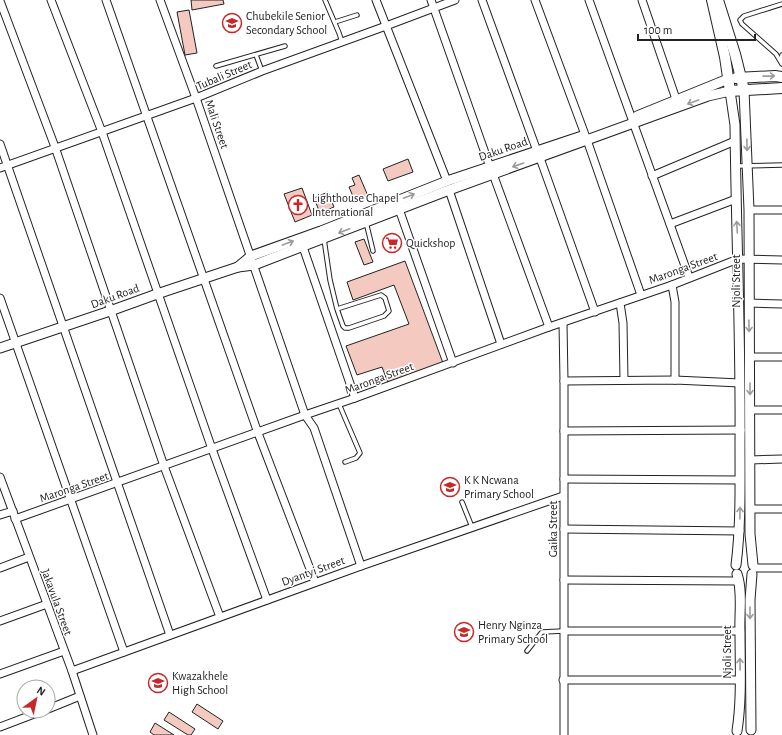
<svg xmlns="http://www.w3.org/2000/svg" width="782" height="735" font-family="'Alegreya Sans',sans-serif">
  <rect width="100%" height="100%" fill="#fff"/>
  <g fill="#f3c9c0" stroke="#222">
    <path d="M191 0H223L224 4 192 10Z"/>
    <path d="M189 10 197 53 185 55 177 12Z"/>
    <path d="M408 159 413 172 388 181 383 169Z"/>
    <path d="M359 175 368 196 355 201 349 187 355 185 352 178Z"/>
    <path d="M302 188 312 215 295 222 284 194Z"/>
    <path d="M328 192 334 207 320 213 314 198Z"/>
    <path d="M364 239 373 262 364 265 355 242Z"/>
    <path d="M405 261 443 363 388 383 382 367 357 375 346 346 409 324 394 285 353 300 347 282Z"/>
    <path d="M197 704 223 721 218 729 192 712Z"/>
    <path d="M169 712 195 729 191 735H188L164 720Z"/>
    <path d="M155 723 174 735H154L150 732Z"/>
  </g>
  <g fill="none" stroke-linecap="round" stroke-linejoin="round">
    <g stroke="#222" stroke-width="5.5">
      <g id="service">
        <path d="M325 0 339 33 342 42"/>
        <path d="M782 4 744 16 740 20 742 24 776 54 782 64"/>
        <path d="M335 22 357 15"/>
        <path d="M256 55 262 71"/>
        <path d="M781 61 782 55"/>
        <path d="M216 66 285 46"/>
        <path d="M737 166 782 165"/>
        <path d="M366 222 373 251"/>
        <path d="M324 239 330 280 337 309 343 326 345 328H349L384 316 389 311 385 298 381 295 337 309"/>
        <path d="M339 404 360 453 356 458 345 462"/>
        <path d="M462 502 472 527"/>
        <path d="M527 651 542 632 564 631"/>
      </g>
    </g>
    <g stroke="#222" stroke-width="9">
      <g id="minor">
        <path d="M51 0 102 132 212 449 267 600"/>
        <path d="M106 0 258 433 315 582"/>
        <path d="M160 0 196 98 305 415 314 428 361 566"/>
        <path d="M376 0 447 181"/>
        <path d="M431 0 490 167"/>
        <path d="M482 0 537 151"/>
        <path d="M535 0 587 140 641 295"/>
        <path d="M589 0 689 277"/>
        <path d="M642 0 676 99"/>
        <path d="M0 1 55 147 164 466 220 617"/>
        <path d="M0 144 170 635"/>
        <path d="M540 158 595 312"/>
        <path d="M0 168 196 98 262 71 386 26 455 0"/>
        <path d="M493 174 549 327"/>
        <path d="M652 176 735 141"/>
        <path d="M449 190 501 344"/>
        <path d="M399 209 453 363"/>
        <path d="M749 210H782"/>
        <path d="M670 224 736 199"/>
        <path d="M303 247 355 398"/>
        <path d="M672 285 675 302V380"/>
        <path d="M0 298 124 652"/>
        <path d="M620 303 623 323 624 380"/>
        <path d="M749 303 782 304"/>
        <path d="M563 323 564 381V735"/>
        <path d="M750 357H782"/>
        <path d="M564 381 675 380 740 383"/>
        <path d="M750 410H782"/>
        <path d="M564 431 741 430"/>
        <path d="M750 460 782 459"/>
        <path d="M0 477 72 671 93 735"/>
        <path d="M564 479 740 480"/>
        <path d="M750 509H782"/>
        <path d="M0 515 13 511"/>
        <path d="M15 519 305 415 355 398 549 327 672 285 738 259 782 260"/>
        <path d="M564 529 740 531"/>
        <path d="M0 568 29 557"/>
        <path d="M754 568H782"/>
        <path d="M564 580 739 581"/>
        <path d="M0 621 47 604"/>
        <path d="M564 631H739"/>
        <path d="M72 671 361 566 563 496"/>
        <path d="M0 674 64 651"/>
        <path d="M563 680H740"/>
        <path d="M48 709 80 696"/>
        <path d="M0 727 42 711"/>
      </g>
    </g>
    <g stroke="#222" stroke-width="11">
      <g id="tertiary">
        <path d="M744 90 749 210 750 534 753 565"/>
        <path d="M637 116 728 79"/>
        <path d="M238 267 251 256 321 231 447 181 582 136"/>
        <path d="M0 348 110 311 157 294 238 267 254 265 449 190 708 96 730 91 735 125C736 231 741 338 740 444 740 485 741 525 736 565"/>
        <path d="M737 574C743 592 739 614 740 632 740 665 742 698 737 731"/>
        <path d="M751 730 750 600 752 574"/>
      </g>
    </g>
    <g stroke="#222" stroke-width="12">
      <g id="secondary">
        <path d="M712 0 725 57 730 91 782 88"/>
        <path d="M718 0 735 54 744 90"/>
        <path d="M736 78 775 76 782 77"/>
      </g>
    </g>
    <use href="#service" stroke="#fff" stroke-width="3.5"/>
    <use href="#minor" stroke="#fff" stroke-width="7"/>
    <use href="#tertiary" stroke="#fff" stroke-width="9"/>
    <use href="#secondary" stroke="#fff" stroke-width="10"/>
  </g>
  <defs><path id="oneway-shaft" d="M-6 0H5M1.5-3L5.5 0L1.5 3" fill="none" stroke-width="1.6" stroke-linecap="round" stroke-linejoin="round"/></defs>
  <g stroke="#9c9c9c">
    <use href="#oneway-shaft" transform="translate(769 76) rotate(-1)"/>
    <use href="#oneway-shaft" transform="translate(693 102) rotate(160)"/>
    <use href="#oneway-shaft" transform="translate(747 145) rotate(89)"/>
    <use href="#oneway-shaft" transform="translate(518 165) rotate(161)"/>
    <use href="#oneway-shaft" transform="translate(409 196) rotate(-21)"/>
    <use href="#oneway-shaft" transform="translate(737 227) rotate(-93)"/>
    <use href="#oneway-shaft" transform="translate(344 231) rotate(159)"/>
    <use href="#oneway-shaft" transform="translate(288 243) rotate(-20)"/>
    <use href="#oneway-shaft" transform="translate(749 326) rotate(89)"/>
    <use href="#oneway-shaft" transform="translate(750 389) rotate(90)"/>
    <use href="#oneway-shaft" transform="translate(740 513) rotate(-89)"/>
    <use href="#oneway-shaft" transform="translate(750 613) rotate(90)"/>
    <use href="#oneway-shaft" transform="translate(740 664) rotate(-91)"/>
  </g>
  <defs>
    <g id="school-ring" transform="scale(1)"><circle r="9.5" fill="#fff" stroke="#c62828" stroke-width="1.5"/><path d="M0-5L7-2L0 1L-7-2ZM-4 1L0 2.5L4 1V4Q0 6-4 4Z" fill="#c62828"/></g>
    <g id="church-ring" transform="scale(1)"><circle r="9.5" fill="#fff" stroke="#c62828" stroke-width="1.5"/><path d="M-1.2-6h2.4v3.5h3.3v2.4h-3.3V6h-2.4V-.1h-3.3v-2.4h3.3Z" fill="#c62828"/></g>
    <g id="supermarket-ring" transform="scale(1)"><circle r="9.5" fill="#fff" stroke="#c62828" stroke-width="1.5"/><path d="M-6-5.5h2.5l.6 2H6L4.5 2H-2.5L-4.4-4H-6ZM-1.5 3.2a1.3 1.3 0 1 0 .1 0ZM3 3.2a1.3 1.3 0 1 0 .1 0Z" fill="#c62828"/></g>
  </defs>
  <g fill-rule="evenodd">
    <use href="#school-ring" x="232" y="23"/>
    <use href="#church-ring" x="298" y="205"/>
    <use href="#supermarket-ring" x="392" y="243"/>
    <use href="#school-ring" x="450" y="487"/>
    <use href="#school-ring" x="464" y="632"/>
    <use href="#school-ring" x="158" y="683"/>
  </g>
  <g text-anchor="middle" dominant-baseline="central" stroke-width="3" stroke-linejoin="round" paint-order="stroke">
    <g font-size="12" fill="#222" stroke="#fff" text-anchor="start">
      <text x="246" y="16">Chubekile Senior<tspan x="246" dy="14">Secondary School</tspan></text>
      <text x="312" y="198">Lighthouse Chapel<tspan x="312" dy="14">International</tspan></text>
      <text x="406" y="243">Quickshop</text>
      <text x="464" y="480">K K Ncwana<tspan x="464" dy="14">Primary School</tspan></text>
      <text x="478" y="625">Henry Nginza<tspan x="478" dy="14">Primary School</tspan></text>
      <text x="172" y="676">Kwazakhele<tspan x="172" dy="14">High School</tspan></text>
    </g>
    <g font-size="12" fill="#222" stroke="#fff">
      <text transform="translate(224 75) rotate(-23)">Tubali Street</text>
      <text transform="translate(217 124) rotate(71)">Mali Street</text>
      <text transform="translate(503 149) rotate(-19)">Daku Road</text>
      <text transform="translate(683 268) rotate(-20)">Maronga Street</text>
      <text transform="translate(736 281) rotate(-90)">Njoli Street</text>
      <text transform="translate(115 296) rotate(-20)">Daku Road</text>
      <text transform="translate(379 378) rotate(-20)">Maronga Street</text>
      <text transform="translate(74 487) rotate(-19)">Maronga Street</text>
      <text transform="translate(553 529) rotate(-90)">Gaika Street</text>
      <text transform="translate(313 571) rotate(-20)">Dyantyi Street</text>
      <text transform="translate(57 602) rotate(70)">Jakavula Street</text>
      <text transform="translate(727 652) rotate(-90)">Njoli Street</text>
    </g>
  </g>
  <g transform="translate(36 699) rotate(33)"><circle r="19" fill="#ffffff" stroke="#a7a7a7"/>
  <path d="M0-3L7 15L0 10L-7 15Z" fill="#c62828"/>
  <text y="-6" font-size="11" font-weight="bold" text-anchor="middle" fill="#222222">N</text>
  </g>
  <path d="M638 34v6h117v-6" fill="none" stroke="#222222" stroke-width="2"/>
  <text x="644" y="34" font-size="12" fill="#222222" stroke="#ffffff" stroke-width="3" paint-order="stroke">100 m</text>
</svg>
